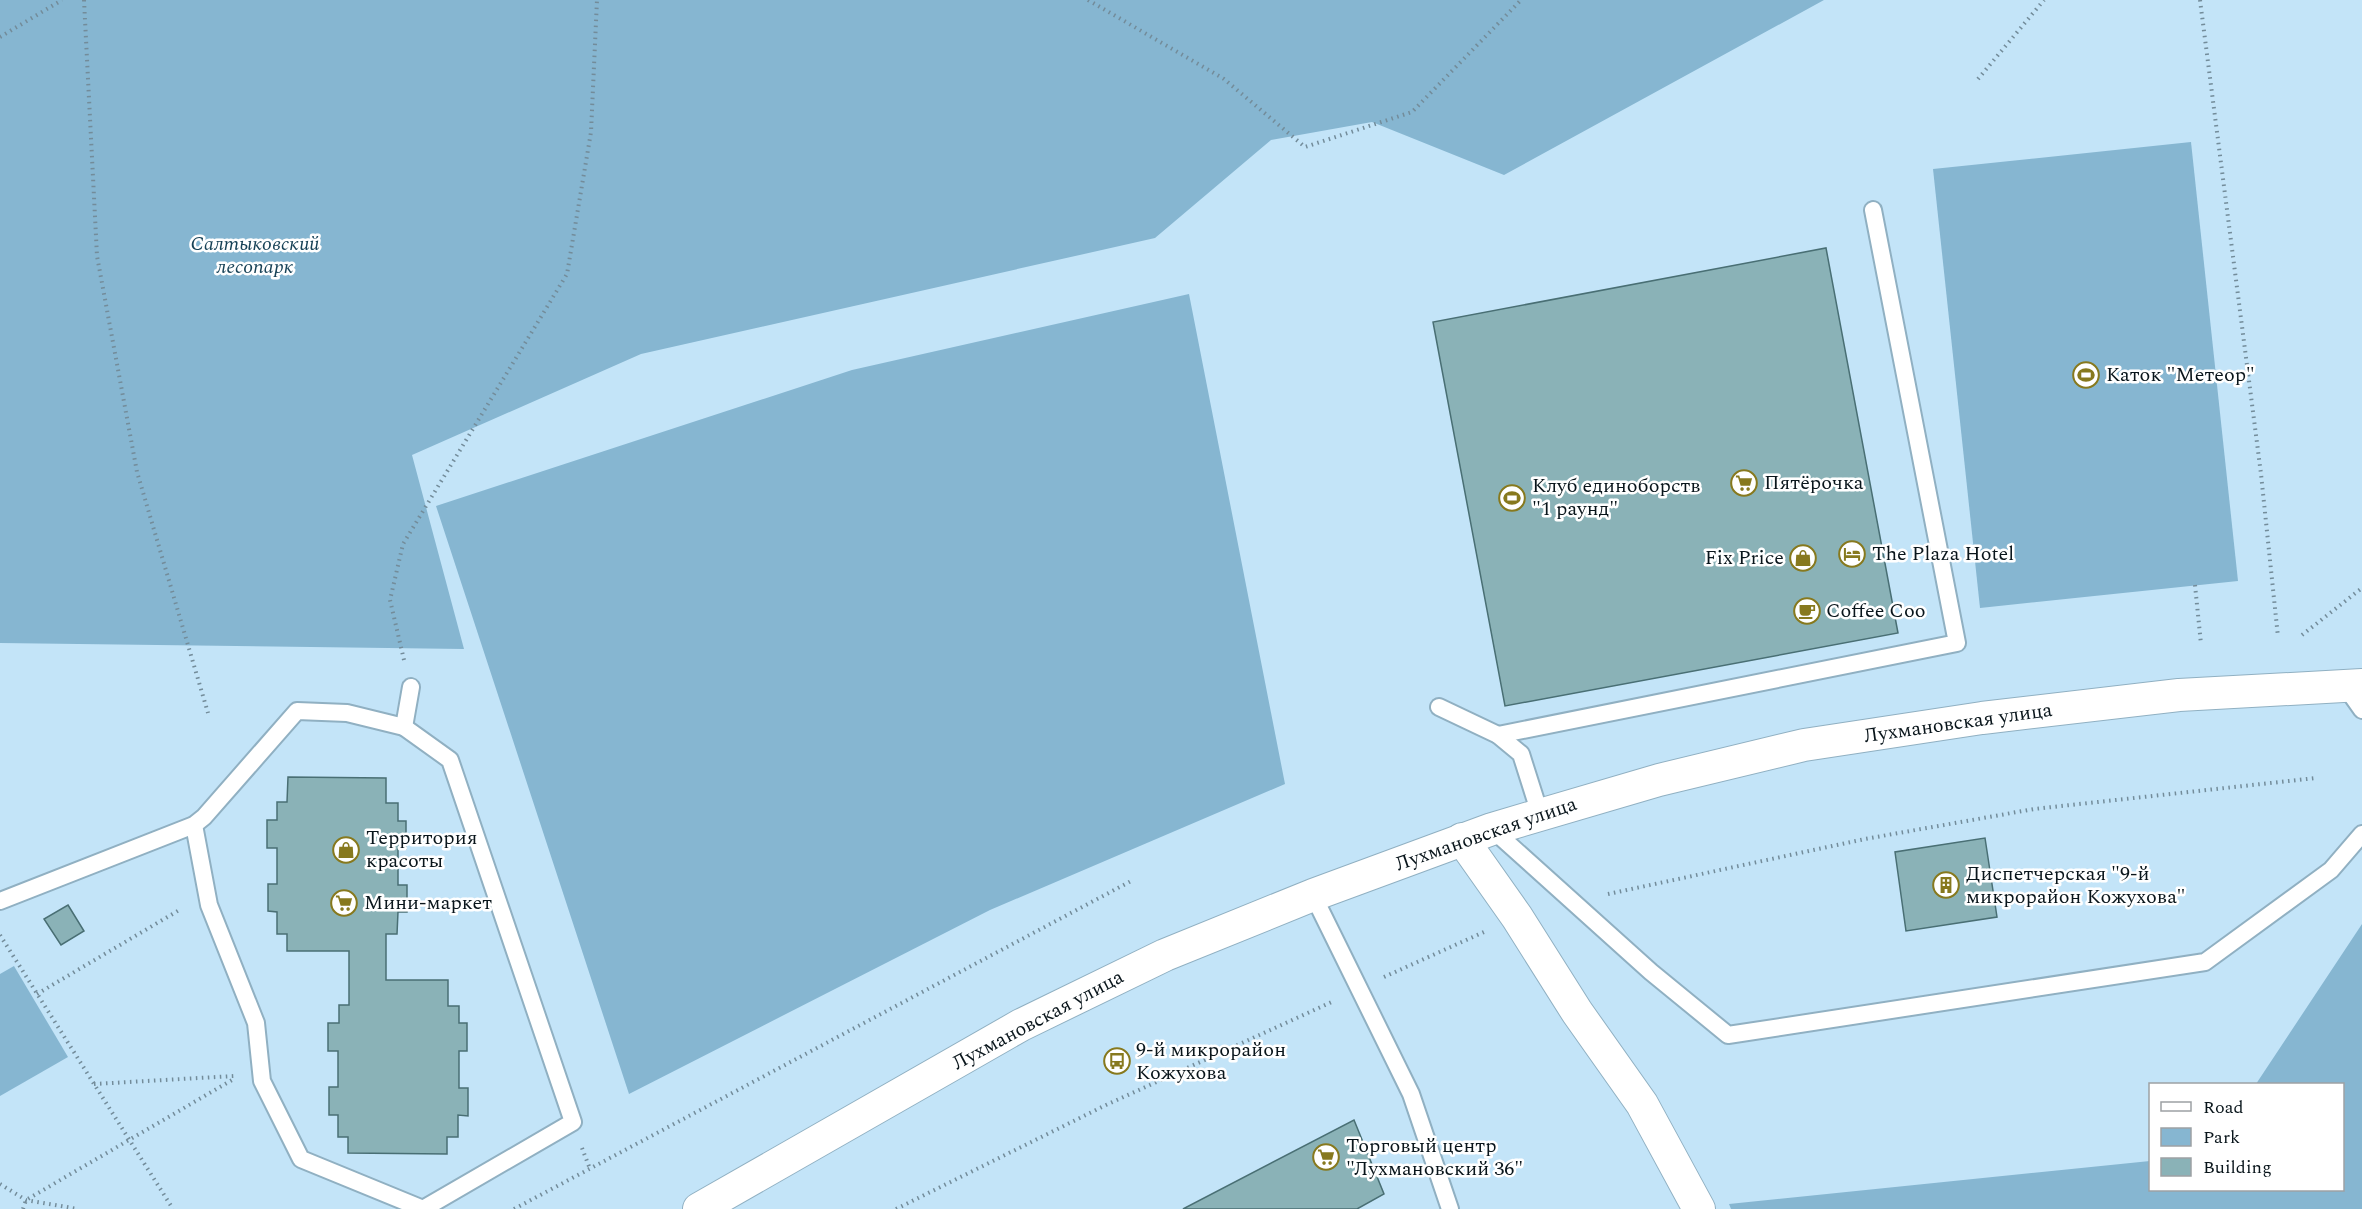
<svg xmlns="http://www.w3.org/2000/svg" width="2362" height="1209" font-family="Spectral,serif">
  <rect width="100%" height="100%" fill="#c3e4f8"/>
  <g fill="#86b6d1">
    <path d="M0 0H1824L1504 175 1372 122 1271 140 1155 238 641 354 412 455 464 649 0 643Z"/>
    <path d="M2191 142 2238 581 1980 608 1933 169Z"/>
    <path d="M1189 294 1285 784 990 910 629 1094 436 506 852 370Z"/>
    <path d="M2362 924V1209H1731L1729 1204 2150 1161V1190H2342V1084H2256Z"/>
    <path d="M14 966 68 1057 0 1096V974Z"/>
  </g>
  <g fill="#8ab2b7" stroke="#496f74" stroke-width="1.5">
    <path d="M1826 248 1898 633 1505 706 1433 322Z"/>
    <path d="M288 777 386 778V803H398V821H406V849H398V885H407V912H398L397 934H386V980H448V1006H459V1023H467V1051H459V1088H468V1116L458 1115V1137H447V1154L348 1153V1137H338V1115H329V1087H338V1051H328V1023H339V1005H349V951H287V934H277V912L268 911V884H277V848H267V820H277V802H287Z"/>
    <path d="M1985 838 1997 917 1906 931 1895 852Z"/>
    <path d="M68 905 84 931 61 945 44 919Z"/>
    <path d="M1354 1120 1384 1194 1357 1209H1183Z"/>
  </g>
  <g fill="none" stroke-linecap="round" stroke-linejoin="round">
    <g stroke="#90b0c2" stroke-width="20">
      <g id="lane">
        <path d="M2345 686 2362 710"/>
        <path d="M1439 707 1498 735 1521 754 1540 814"/>
        <path d="M404 727 450 760 573 1122 423 1209"/>
        <path d="M1498 735 1957 643 1873 210"/>
        <path d="M194 825 209 905 256 1023 262 1081 301 1159 423 1209"/>
        <path d="M1492 829 1651 972 1728 1035 2205 962 2331 870 2362 834"/>
        <path d="M1313 895 1411 1094 1450 1209"/>
        <path d="M0 901 194 825 204 817 297 711 347 713 404 727 411 687"/>
      </g>
    </g>
    <g stroke="#90b0c2" stroke-width="34">
      <g id="street">
        <path d="M1462 839 1517 917 1577 1012 1642 1104 1699 1209"/>
        <path d="M699 1209 1021 1025 1165 955 1313 895 1492 829 1659 780 1804 745 1982 718 2179 695 2362 685"/>
      </g>
    </g>
    <g stroke="#738c9a" stroke-width="4" stroke-dasharray="1.5 4.5" stroke-linecap="butt">
      <path d="M84 0 97 256 137 472 208 713"/>
      <path d="M1088 0 1224 79 1305 147 1412 112 1521 0"/>
      <path d="M2200 0 2261 474 2278 637"/>
      <path d="M0 37 62 0"/>
      <path d="M1978 79 2044 0"/>
      <path d="M2195 585 2201 644"/>
      <path d="M2302 635 2362 588"/>
      <path d="M404 660 390 600 403 544 567 274 591 132 597 0"/>
      <path d="M1608 894 1865 839 2034 809 2316 778"/>
      <path d="M0 935 173 1209"/>
      <path d="M1384 977 1484 932"/>
      <path d="M37 994 181 909"/>
      <path d="M94 1084 234 1076"/>
      <path d="M582 1148 590 1169"/>
      <path d="M0 1184 26 1200 78 1209"/>
      <path d="M23 1209 26 1200 232 1080"/>
      <path d="M514 1209 1133 880"/>
      <path d="M896 1209 1106 1105 1334 1001"/>
    </g>
    <use href="#lane" stroke="#fff" stroke-width="16"/>
    <use href="#street" stroke="#fff" stroke-width="32"/>
  </g>
  <defs>
    <g id="stadium-ring" transform="scale(1.35)"><circle r="9.5" fill="#fff" stroke="#87791e" stroke-width="1.5"/><path d="M0-5a6.5 5 0 1 0 0 10a6.5 5 0 1 0 0-10ZM-3.5-1.8h7v3.6h-7Z" fill="#87791e"/></g>
    <g id="supermarket-ring" transform="scale(1.35)"><circle r="9.5" fill="#fff" stroke="#87791e" stroke-width="1.5"/><path d="M-6-5.5h2.5l.6 2H6L4.5 2H-2.5L-4.4-4H-6ZM-1.5 3.2a1.3 1.3 0 1 0 .1 0ZM3 3.2a1.3 1.3 0 1 0 .1 0Z" fill="#87791e"/></g>
    <g id="hotel-ring" transform="scale(1.35)"><circle r="9.5" fill="#fff" stroke="#87791e" stroke-width="1.5"/><path d="M-6-4.5h1.5V1H6V5H4.5V3h-9V5H-6ZM-4 0a1.8 1.8 0 1 1 3.6 0ZM.5 0V-2.5h3Q6-2.5 6 0Z" fill="#87791e"/></g>
    <g id="shop-ring" transform="scale(1.35)"><circle r="9.5" fill="#fff" stroke="#87791e" stroke-width="1.5"/><path d="M-5-2.5h2.3a2.7 3.5 0 0 1 5.4 0H5L5.5 6h-11ZM-1.5-2.5h3a1.5 2.3 0 0 0-3 0Z" fill="#87791e"/></g>
    <g id="cafe-ring" transform="scale(1.35)"><circle r="9.5" fill="#fff" stroke="#87791e" stroke-width="1.5"/><path d="M-5.5-4.5H6V0H3Q3 3.5 0 3.5H-2.5Q-5.5 3.5-5.5 0ZM3-3.2v2h1.7v-2ZM-6 4.5H4V6H-6Z" fill="#87791e"/></g>
    <g id="building-ring" transform="scale(1.35)"><circle r="9.5" fill="#fff" stroke="#87791e" stroke-width="1.5"/><path d="M-4-6H4V6H1V3H-1V6H-4ZM-2.5-4.3h1.7v1.8h-1.7ZM.8-4.3h1.7v1.8H.8ZM-2.5-1h1.7V.8h-1.7ZM.8-1h1.7V.8H.8Z" fill="#87791e"/></g>
    <g id="bus-ring" transform="scale(1.35)"><circle r="9.5" fill="#fff" stroke="#87791e" stroke-width="1.5"/><path d="M-5-6H5V4H4V6H2V4H-2V6H-4V4H-5ZM-3.5-4V0h7V-4ZM-3.5 1.2v1.5H-2V1.2ZM2 1.2v1.5H3.5V1.2Z" fill="#87791e"/></g>
  </defs>
  <g fill-rule="evenodd">
    <use href="#stadium-ring" x="2086" y="375"/>
    <use href="#supermarket-ring" x="1744" y="483"/>
    <use href="#stadium-ring" x="1512" y="498"/>
    <use href="#hotel-ring" x="1852" y="554"/>
    <use href="#shop-ring" x="1803" y="558"/>
    <use href="#cafe-ring" x="1807" y="611"/>
    <use href="#shop-ring" x="346" y="850"/>
    <use href="#building-ring" x="1946" y="885"/>
    <use href="#supermarket-ring" x="344" y="903"/>
    <use href="#bus-ring" x="1117" y="1061"/>
    <use href="#supermarket-ring" x="1326" y="1157"/>
  </g>
  <g text-anchor="middle" dominant-baseline="central" stroke-width="5" stroke-linejoin="round" paint-order="stroke">
    <g font-size="20" font-style="italic" fill="#174257" stroke="#fff">
      <text x="255" y="244">Салтыковский<tspan x="255" dy="23">лесопарк</tspan></text>
    </g>
    <g font-size="20" fill="#09151b" stroke="#fff" text-anchor="start">
      <text x="2106" y="375">Каток "Метеор"</text>
      <text x="1764" y="483">Пятёрочка</text>
      <text x="1532" y="486">Клуб единоборств<tspan x="1532" dy="23">"1 раунд"</tspan></text>
      <text x="1872" y="554">The Plaza Hotel</text>
      <text x="1784" y="558" text-anchor="end">Fix Price</text>
      <text x="1826" y="611">Coffee Coo</text>
      <text x="366" y="838">Территория<tspan x="366" dy="23">красоты</tspan></text>
      <text x="1966" y="874">Диспетчерская "9-й<tspan x="1966" dy="23">микрорайон Кожухова"</tspan></text>
      <text x="364" y="903">Мини-маркет</text>
      <text x="1136" y="1050">9-й микрорайон<tspan x="1136" dy="23">Кожухова</tspan></text>
      <text x="1346" y="1146">Торговый центр<tspan x="1346" dy="23">"Лухмановский 36"</tspan></text>
    </g>
    <g font-size="20" fill="#09151b" stroke="#fff">
      <text transform="translate(1958 723) rotate(-8)">Лухмановская улица</text>
      <text transform="translate(1486 834) rotate(-19)">Лухмановская улица</text>
      <text transform="translate(1038 1020) rotate(-28)">Лухмановская улица</text>
    </g>
  </g>
  <rect x="2149" y="1083" width="195" height="108" fill="#ffffff" stroke="#9da1a4" stroke-width="1.5"/>
  <rect x="2161" y="1102" width="30" height="9" fill="#ffffff" stroke="#9da1a4" stroke-width="1.5"/>
  <text x="2203" y="1113" font-size="18" fill="#09151b">Road</text>
  <rect x="2161" y="1128" width="30" height="18" fill="#86b6d1" stroke="#9da1a4" stroke-width="1.5"/>
  <text x="2203" y="1143" font-size="18" fill="#09151b">Park</text>
  <rect x="2161" y="1158" width="30" height="18" fill="#8ab2b7" stroke="#9da1a4" stroke-width="1.5"/>
  <text x="2203" y="1173" font-size="18" fill="#09151b">Building</text>
</svg>
